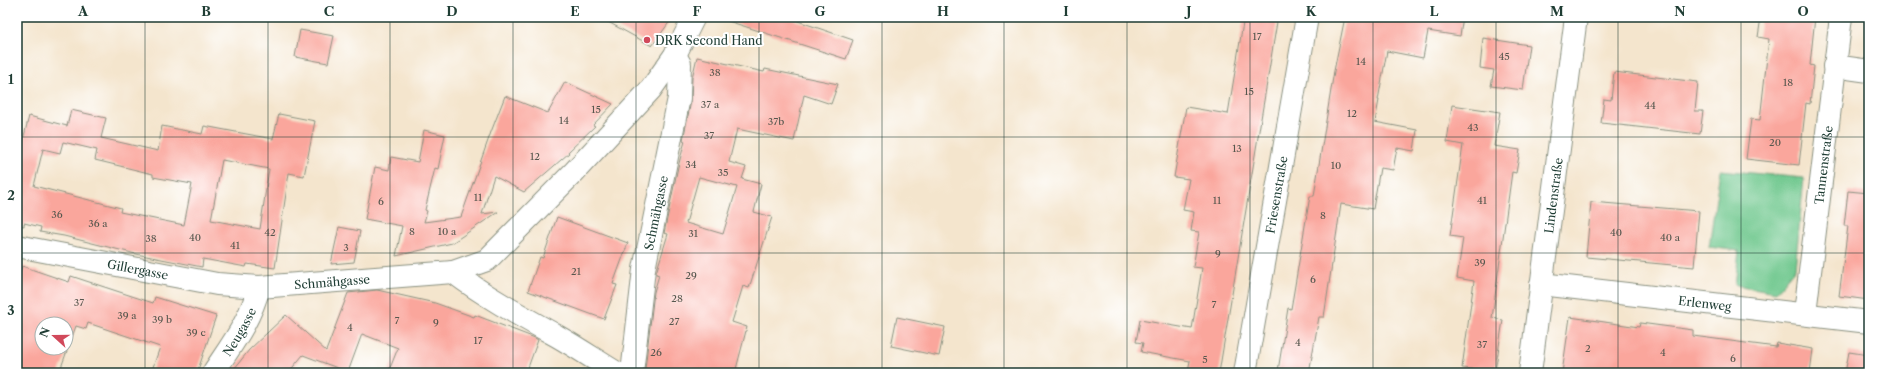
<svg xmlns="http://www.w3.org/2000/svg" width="1886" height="390" font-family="'Libre Caslon Text',serif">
  <rect width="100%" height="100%" fill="#fff"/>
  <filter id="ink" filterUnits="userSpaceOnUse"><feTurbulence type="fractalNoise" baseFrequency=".025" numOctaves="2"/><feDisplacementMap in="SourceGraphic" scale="8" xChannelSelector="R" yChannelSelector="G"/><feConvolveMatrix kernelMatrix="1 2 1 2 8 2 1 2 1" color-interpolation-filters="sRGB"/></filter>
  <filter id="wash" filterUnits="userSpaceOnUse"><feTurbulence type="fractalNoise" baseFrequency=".012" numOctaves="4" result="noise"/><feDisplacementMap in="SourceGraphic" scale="16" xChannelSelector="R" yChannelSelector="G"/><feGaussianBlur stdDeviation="0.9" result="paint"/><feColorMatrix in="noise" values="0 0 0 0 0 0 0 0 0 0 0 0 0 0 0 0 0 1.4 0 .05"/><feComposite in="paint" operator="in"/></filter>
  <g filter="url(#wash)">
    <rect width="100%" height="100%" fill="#f4e5cd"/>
    <path fill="#6fc88e" stroke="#478261" d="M1720 170 1804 178 1795 269 1776 292 1735 285 1739 251 1709 247Z"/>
    <g id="blocks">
      <g fill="#faa69c" fill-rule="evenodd">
        <path d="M599 17H673L652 46Z"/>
        <path d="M729 17H786L853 40 846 59 728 21Z"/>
        <path d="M1244 17 1277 22 1219 373H1199L1188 371 1190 361 1141 352 1143 343 1136 342 1140 320 1192 329 1202 268 1193 267 1199 232 1191 231 1194 212 1183 210 1189 179 1174 177 1186 107 1228 114Z"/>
        <path d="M1345 17H1463L1460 36 1428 31 1423 58 1387 51 1378 100H1379L1375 122 1417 130 1414 151 1397 148 1393 170 1380 168 1373 209 1341 204 1324 317H1319L1309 373 1278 371 1288 308 1291 309 1310 196H1314L1334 71Z"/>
        <path d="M1761 17H1815L1810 65 1814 66 1810 104 1806 103 1799 165 1746 159 1751 119 1760 120 1769 39 1758 37Z"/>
        <path d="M300 30 334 36 328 63 295 57Z"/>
        <path d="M1483 38 1529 45 1523 90 1491 86 1494 70 1480 68Z"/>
        <path d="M697 57 764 72 765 69 838 84 831 104 804 95 794 141 737 129 729 162 746 167 742 179 761 184 754 212 772 217 749 288 743 286 732 322 747 327 735 373H657L645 369 654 292 659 275 656 274V273L668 234 664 233 678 167 685 141 683 140 691 101 692 78ZM699 177 737 187 723 234 686 223Z"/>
        <path d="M1614 72 1698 82 1695 111H1703L1700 134 1601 123 1604 99 1611 100Z"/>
        <path d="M565 82 613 104 593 125 595 126 568 152 569 153 524 192 494 176 482 214 498 212 452 243 396 256 402 226 365 219 375 167 389 170 391 157 418 162 424 130 445 135 438 169 435 168 425 210 427 211 424 222 461 217 491 132 505 96 548 113Z"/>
        <path d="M1452 105 1500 112 1494 146 1520 150 1516 173 1512 172 1492 318 1503 320 1495 372 1462 368 1474 281 1457 278 1463 238 1450 236 1463 145 1447 142Z"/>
        <path d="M71 110 106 118 101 138 158 151 162 126 202 134 204 126 273 139 279 114 315 121 304 176 289 173 275 268 247 264 246 267 203 259 202 267 136 254 64 236 40 232 41 227 24 223V226L17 225V164L29 116 67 126ZM63 142 97 150 95 160 153 174V177L192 184 184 225 120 212 121 208 34 186 43 149 60 153ZM222 160 269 169 260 229 211 220Z"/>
        <path d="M1848 191 1869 193V300L1839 296 1848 226H1844Z"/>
        <path d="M1591 202 1699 211 1694 267 1586 257Z"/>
        <path d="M557 217 628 243 613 284 617 285 604 319 528 291 540 257 543 258Z"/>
        <path d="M339 227 360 231 354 262 331 264Z"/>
        <path d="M22 266 69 282 71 276 153 303 155 297 216 316 197 373H151L160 347 88 323 86 329 76 326 59 373H17V281ZM42 324H66V348H42Z"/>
        <path d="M377 290 435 303 474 317 475 315 535 338 538 340 526 373H388L398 348 362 334 348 372 303 355 288 373H231L249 350 286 315 326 351 348 293Z"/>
        <path d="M897 317 945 327 939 356 891 346Z"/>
        <path d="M1570 317 1639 327 1640 323 1693 330V336L1776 347 1777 343 1813 349 1810 373H1562Z"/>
        <path d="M1849 352 1869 355V373H1845Z"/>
      </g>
    </g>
  </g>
  <g filter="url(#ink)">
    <use href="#blocks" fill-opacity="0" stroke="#8a9180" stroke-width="1"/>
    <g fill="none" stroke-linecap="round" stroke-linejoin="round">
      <g stroke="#8a9180" stroke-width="24">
        <g id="minor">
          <path d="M1834 66 1869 71"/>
          <path id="s1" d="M17 246 217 284 259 287 453 272 487 260 574 172 651 89 675 55 694 17"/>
          <path d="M453 272C486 297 521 316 557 336 578 348 597 361 617 373"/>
          <path id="s2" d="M1541 284 1869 322"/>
          <path id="s3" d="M1805 313 1841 17"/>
          <path id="s4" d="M213 373C232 344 250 321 259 287"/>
          <path id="s5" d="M632 373 644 269 679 98 680 64 675 55"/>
          <path id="s6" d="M1245 373 1307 17"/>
        </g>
      </g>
      <g stroke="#8a9180" stroke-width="24">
        <g id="secondary">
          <path id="s7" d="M1530 373 1576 17"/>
        </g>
      </g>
      <use href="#minor" stroke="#fff" stroke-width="22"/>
      <use href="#secondary" stroke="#fff" stroke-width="22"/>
    </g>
  </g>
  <path fill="none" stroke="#1f3d34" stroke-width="1" stroke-opacity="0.55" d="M145 17V373M268 17V373M390 17V373M513 17V373M636 17V373M759 17V373M882 17V373M1004 17V373M1127 17V373M1250 17V373M1373 17V373M1496 17V373M1618 17V373M1741 17V373M17 137H1869M17 253H1869"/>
  <circle fill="#d1495b" stroke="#fff" stroke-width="1.5" cx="647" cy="40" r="4"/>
  <g text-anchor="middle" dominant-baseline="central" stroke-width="4" stroke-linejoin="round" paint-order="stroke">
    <g font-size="10" fill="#56574e">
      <text x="1257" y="36">17</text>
      <text x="1504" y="56">45</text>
      <text x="1361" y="61">14</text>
      <text x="715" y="72">38</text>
      <text x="1788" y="82">18</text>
      <text x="1249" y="91">15</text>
      <text x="710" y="104">37 a</text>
      <text x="1650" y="105">44</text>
      <text x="596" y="109">15</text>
      <text x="1352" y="113">12</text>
      <text x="564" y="120">14</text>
      <text x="776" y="121">37b</text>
      <text x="1473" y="127">43</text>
      <text x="709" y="135">37</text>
      <text x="1775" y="142">20</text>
      <text x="1237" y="148">13</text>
      <text x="535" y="156">12</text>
      <text x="691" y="164">34</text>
      <text x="1336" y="165">10</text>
      <text x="723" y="172">35</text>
      <text x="478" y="197">11</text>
      <text x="1217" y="200">11</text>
      <text x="1482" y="200">41</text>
      <text x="381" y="201">6</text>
      <text x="57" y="214">36</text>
      <text x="1323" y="215">8</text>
      <text x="98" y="223">36 a</text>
      <text x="412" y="231">8</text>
      <text x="447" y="231">10 a</text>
      <text x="270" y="232">42</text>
      <text x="1616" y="232">40</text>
      <text x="693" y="233">31</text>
      <text x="195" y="237">40</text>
      <text x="1670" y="237">40 a</text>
      <text x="151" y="238">38</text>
      <text x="235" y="245">41</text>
      <text x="346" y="247">3</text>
      <text x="1218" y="253">9</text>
      <text x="1480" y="262">39</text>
      <text x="576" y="271">21</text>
      <text x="691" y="275">29</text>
      <text x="1313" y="279">6</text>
      <text x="677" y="298">28</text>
      <text x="79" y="302">37</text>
      <text x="1214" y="304">7</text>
      <text x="127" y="315">39 a</text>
      <text x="162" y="319">39 b</text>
      <text x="397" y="320">7</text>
      <text x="674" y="321">27</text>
      <text x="436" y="322">9</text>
      <text x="350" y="327">4</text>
      <text x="196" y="332">39 c</text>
      <text x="478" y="340">17</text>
      <text x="1298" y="342">4</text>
      <text x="1482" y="344">37</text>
      <text x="1588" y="348">2</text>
      <text x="656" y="352">26</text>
      <text x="1663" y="352">4</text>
      <text x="1733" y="358">6</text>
      <text x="1205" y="359">5</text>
    </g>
    <g font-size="12" fill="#1f3d34" stroke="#fff" text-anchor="start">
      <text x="655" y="40">DRK Second Hand</text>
    </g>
    <g font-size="12" fill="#1f3d34" stroke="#fff">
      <text stroke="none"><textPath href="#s3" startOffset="149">Tannenstraße</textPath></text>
      <text stroke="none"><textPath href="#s6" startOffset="181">Friesenstraße</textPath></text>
      <text stroke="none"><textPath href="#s7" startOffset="179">Lindenstraße</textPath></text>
      <text stroke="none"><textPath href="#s5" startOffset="162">Schmähgasse</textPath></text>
      <text stroke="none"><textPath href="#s1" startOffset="123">Gillergasse</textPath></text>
      <text stroke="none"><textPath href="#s1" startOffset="319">Schmähgasse</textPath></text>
      <text stroke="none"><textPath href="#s2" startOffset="165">Erlenweg</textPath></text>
      <text stroke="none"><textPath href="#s4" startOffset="49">Neugasse</textPath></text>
    </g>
  </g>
  <rect width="1886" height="390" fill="none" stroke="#fff" stroke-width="44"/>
  <g transform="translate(54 336) rotate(291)"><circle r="19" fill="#ffffff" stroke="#a5b1ae"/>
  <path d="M0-3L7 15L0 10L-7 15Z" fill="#d1495b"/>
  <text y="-6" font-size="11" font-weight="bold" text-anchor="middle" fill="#1f3d34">N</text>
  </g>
  <rect x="22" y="22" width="1842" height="346" fill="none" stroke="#1f3d34" stroke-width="1.5"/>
  <g font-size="13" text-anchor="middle" font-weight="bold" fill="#1f3d34">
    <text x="83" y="16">A</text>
    <text x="206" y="16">B</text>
    <text x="329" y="16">C</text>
    <text x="452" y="16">D</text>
    <text x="575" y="16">E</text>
    <text x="697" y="16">F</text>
    <text x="820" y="16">G</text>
    <text x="943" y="16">H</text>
    <text x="1066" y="16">I</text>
    <text x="1189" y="16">J</text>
    <text x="1311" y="16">K</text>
    <text x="1434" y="16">L</text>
    <text x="1557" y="16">M</text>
    <text x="1680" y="16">N</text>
    <text x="1803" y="16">O</text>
    <text x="11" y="84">1</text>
    <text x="11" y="200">2</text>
    <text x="11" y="315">3</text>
  </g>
</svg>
